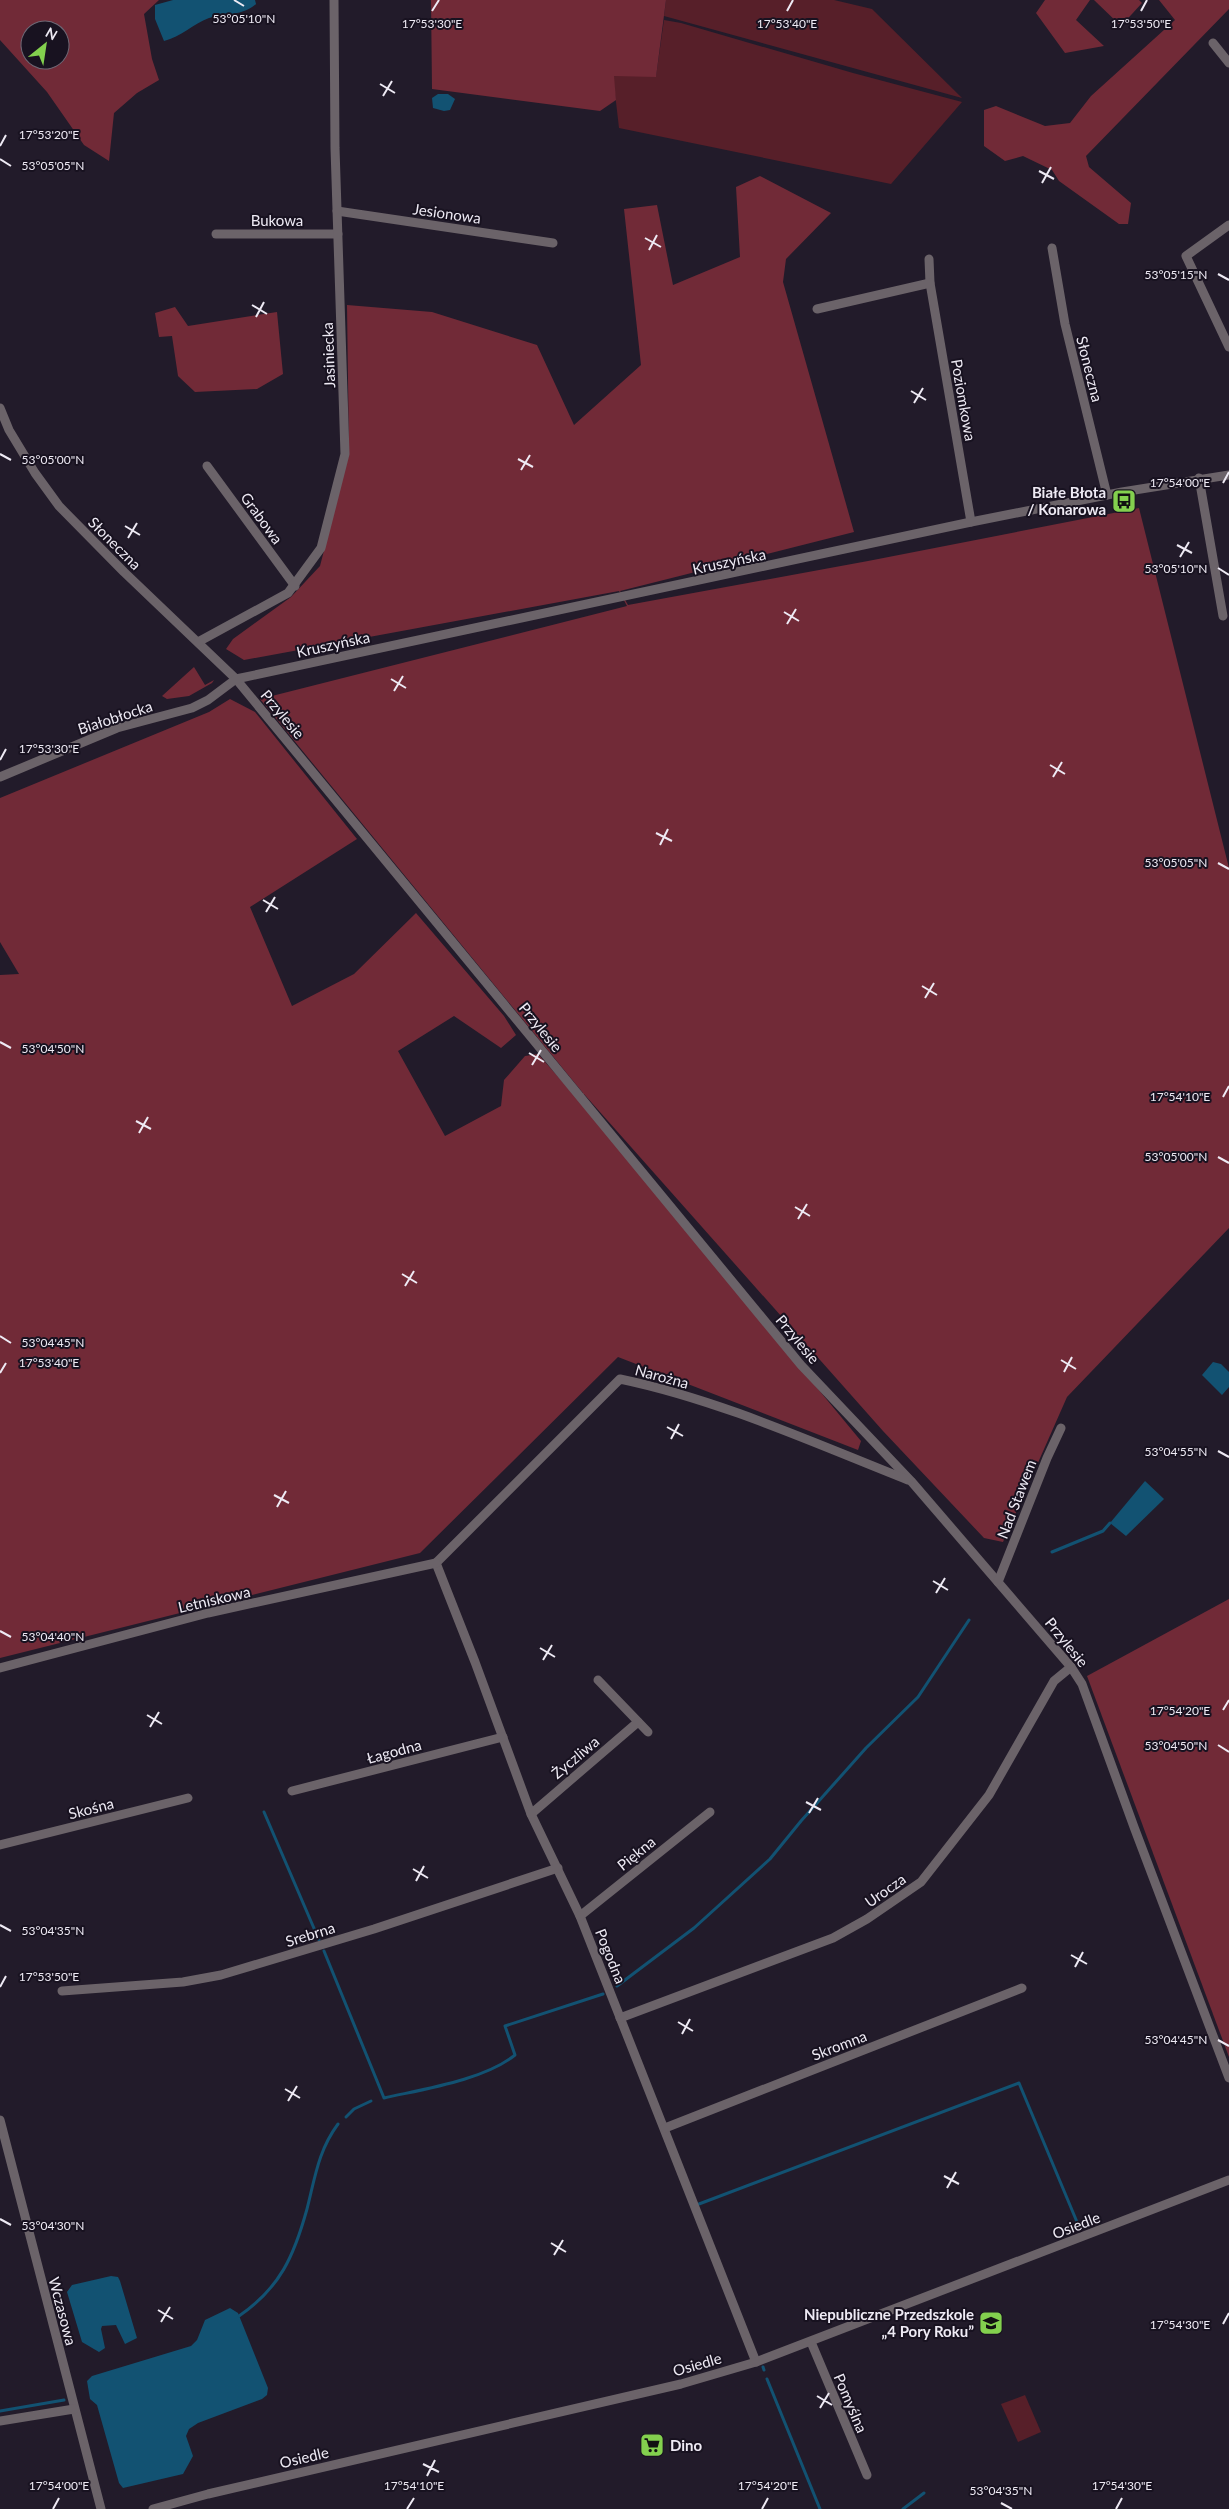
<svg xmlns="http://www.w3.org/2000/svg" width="1229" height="2509" font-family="Lato,sans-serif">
  <rect width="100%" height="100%" fill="#221b2a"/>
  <g fill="#571f29">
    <path d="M666 0H834L872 9 962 98 664 16Z"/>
    <path d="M664 20 681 23 853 73 962 102 891 184 619 128 613 76H656Z"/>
    <path d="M1025 2395 1041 2432 1018 2442 1001 2404Z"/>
  </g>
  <g fill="#712a37" fill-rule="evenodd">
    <path d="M0 0H159L144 14 152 59 159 80 137 93 114 113 109 161 84 145 47 92 0 40ZM30 30H60V60H30Z"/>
    <path d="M431 0H666L656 77 614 76 616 100 600 111 432 89Z"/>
    <path d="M1045 0H1090L1076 20 1104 46 1065 53 1036 13Z"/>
    <path d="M1094 0H1139L1142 3 1121 26Z"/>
    <path d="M1159 0H1229V9L1086 156 1089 167 1131 203 1128 224H1119L1059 181 1052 170 1023 156 1005 161 984 146V110L996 106 1045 126 1070 123 1091 96 1175 20Z"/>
    <path d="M760 176 831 213 786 259 783 282 854 532 620 591 628 605 868 561 1139 508 1229 868V1228L1067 1397 1003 1542 984 1538 883 1431 584 1094 578 1099 861 1441 858 1450 618 1357 420 1553 0 1658V975L19 974 0 942V798L209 712 230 699 255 712 357 839 250 907 292 1006 354 974 416 913 504 1016 516 1035 501 1048 454 1016 398 1051 445 1136 501 1106 504 1080 525 1056 538 1054 577 1098 583 1093 260 699 627 606 619 591 244 660 226 649 233 639 291 597 320 566 349 454 347 305 432 312 537 345 574 425 641 365 624 209 657 205 673 285 740 257 736 187Z"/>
    <path d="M175 307 188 326 277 312 283 374 257 389 195 392 178 376 172 336 159 337 155 313Z"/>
    <path d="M194 667 205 685 214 680 212 683 189 696 167 699 162 696Z"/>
    <path d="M1229 1599V2057L1087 1676Z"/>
  </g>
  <g fill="#125272">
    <path d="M173 0H255L256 4C243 16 225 13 209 18 193 24 181 37 164 41L155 19V5Z"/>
    <path d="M438 94H448L455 99 450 110 444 111 433 108 432 98Z"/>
    <path d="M1213 1362 1221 1364 1229 1372V1387L1222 1395 1202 1375Z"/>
    <path d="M1145 1481 1164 1499 1126 1536 1110 1523Z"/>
    <path d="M111 2276 118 2277 120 2281 137 2338 125 2344 116 2325 102 2326 101 2329 105 2348 99 2352 82 2342 67 2292 72 2285Z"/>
    <path d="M230 2308 238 2313 268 2388 267 2395 262 2399 198 2423 189 2429 186 2436 193 2456 183 2474 123 2488 119 2483 97 2405 90 2399 87 2381 92 2376 191 2346 197 2340 205 2320Z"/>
  </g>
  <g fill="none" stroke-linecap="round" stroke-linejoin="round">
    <g stroke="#125272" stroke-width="3">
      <path d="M1052 1552 1103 1531 1110 1523"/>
      <path d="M264 1812 319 1940"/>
      <path d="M324 1951 384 2098C424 2089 484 2080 515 2055L505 2026 603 1994"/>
      <path d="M617 1986 694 1928 770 1859 801 1821 866 1748 918 1697 969 1620"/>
      <path d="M346 2117 354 2109 371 2101"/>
      <path d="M699 2204 1019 2083 1077 2222"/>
      <path d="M239 2316C280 2288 294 2256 307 2209 315 2178 318 2151 338 2124"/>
      <path d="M763 2367 764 2370"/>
      <path d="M767 2379 820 2509"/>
      <path d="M0 2411 64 2400"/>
      <path d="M903 2509 924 2493"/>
    </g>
    <g stroke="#6b6369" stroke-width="9">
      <path d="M1213 43 1229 63"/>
      <path d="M337 211 553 243"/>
      <path d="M1229 225 1186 256 1229 347"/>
      <path d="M216 234H338"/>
      <path d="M1052 248 1065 324 1107 495"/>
      <path d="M929 259 930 283 971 522"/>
      <path d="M817 309 930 283"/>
      <path d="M0 408 9 430 35 473 59 506 124 572 236 679 801 1365 911 1481 1071 1667 1082 1684 1134 1827 1229 2078"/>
      <path d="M207 466 295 586"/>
      <path d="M1199 478 1223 616"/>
      <path d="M198 642 288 593 321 548 345 454 335 148 334 0"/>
      <path d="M0 777 117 728 192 708 208 700 236 679 971 522 1122 492 1229 475"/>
      <path d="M436 1563 475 1662 531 1814 580 1916 756 2362"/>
      <path d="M436 1563 620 1379C720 1400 814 1443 908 1480"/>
      <path d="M998 1582 1047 1458 1061 1428"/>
      <path d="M0 1668 208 1613 436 1563"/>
      <path d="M598 1680 648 1732"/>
      <path d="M292 1791 503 1737"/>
      <path d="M531 1814 638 1722"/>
      <path d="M0 1845 188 1798"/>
      <path d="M580 1916 710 1812"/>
      <path d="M62 1991 183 1982 221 1975 374 1929 558 1868"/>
      <path d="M620 2018 833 1938 867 1919 921 1882 989 1795 1054 1681 1071 1667"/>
      <path d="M0 2120 101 2509"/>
      <path d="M665 2128 1022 1988"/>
      <path d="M811 2342 867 2475"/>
      <path d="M0 2421 74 2409"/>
      <path d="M153 2509 208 2494 681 2384 756 2362 1229 2180"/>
    </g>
  </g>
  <path fill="none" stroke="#eeeaf4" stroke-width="2" d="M234 0 244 6M432 11 439 0M787 11 793 0M1141 11 1147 0M380 84 395 93M383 96 392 81M0 146 6 135M0 159 11 166M1039 171 1054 179M1042 183 1051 167M645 238 661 247M649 250 657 235M1218 274 1229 280M252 305 267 314M256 317 264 302M911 391 926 400M914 403 923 388M0 454 11 460M518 459 533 467M521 470 530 455M1223 483 1229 472M125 526 140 535M128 538 137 523M1177 545 1192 553M1180 557 1189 542M1218 568 1229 575M784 612 799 621M787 624 796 609M391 679 406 688M394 691 403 676M0 760 6 749M1050 765 1065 774M1053 777 1062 762M656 833 672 841M660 845 668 829M1218 863 1229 869M263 900 278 909M266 912 275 897M922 986 937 995M925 998 934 983M0 1042 11 1048M529 1053 544 1062M532 1065 541 1050M1223 1097 1229 1086M136 1121 151 1129M139 1133 148 1117M1218 1157 1229 1163M795 1207 810 1216M798 1219 807 1204M402 1274 417 1283M405 1286 414 1271M0 1336 11 1343M1061 1360 1076 1369M1064 1372 1072 1357M0 1373 6 1363M667 1427 683 1436M671 1439 679 1424M1218 1451 1229 1457M274 1495 289 1503M277 1507 286 1491M933 1581 948 1590M936 1593 945 1578M0 1631 11 1637M540 1648 555 1657M543 1660 552 1645M1223 1710 1229 1700M147 1715 162 1724M150 1727 159 1712M1218 1745 1229 1752M806 1802 821 1810M809 1813 818 1798M413 1869 428 1878M416 1881 424 1866M0 1925 11 1931M1071 1955 1087 1964M1075 1967 1083 1952M0 1987 6 1976M678 2022 693 2031M682 2034 690 2019M1218 2040 1229 2046M285 2089 300 2098M288 2101 297 2086M944 2176 959 2184M947 2188 956 2172M0 2219 11 2225M551 2243 566 2252M554 2255 563 2240M158 2310 173 2319M161 2322 170 2307M1223 2324 1229 2313M817 2396 832 2405M820 2408 829 2393M423 2464 439 2472M427 2476 435 2460M1001 2503 1012 2509M53 2509 59 2498M407 2509 414 2498M762 2509 768 2498M1116 2509 1122 2498"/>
  <defs>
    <g id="bus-square" transform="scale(1.25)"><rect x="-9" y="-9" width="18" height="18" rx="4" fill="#83d04e" stroke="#181220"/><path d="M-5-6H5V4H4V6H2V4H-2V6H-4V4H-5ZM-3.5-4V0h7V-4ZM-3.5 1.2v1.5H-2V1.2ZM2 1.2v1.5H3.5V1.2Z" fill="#111"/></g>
    <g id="school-square" transform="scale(1.25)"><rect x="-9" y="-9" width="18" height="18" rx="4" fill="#83d04e" stroke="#181220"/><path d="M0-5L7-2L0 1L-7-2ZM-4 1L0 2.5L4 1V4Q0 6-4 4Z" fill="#111"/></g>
    <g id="supermarket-square" transform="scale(1.25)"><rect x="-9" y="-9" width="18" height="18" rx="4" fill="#83d04e" stroke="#181220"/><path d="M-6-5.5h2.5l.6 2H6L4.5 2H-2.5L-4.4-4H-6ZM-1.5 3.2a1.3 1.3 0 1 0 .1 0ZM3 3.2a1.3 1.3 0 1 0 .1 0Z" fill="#111"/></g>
  </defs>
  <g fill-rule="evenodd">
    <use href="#bus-square" x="1124" y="501"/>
    <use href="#school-square" x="991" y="2323"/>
    <use href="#supermarket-square" x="652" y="2445"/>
  </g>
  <g text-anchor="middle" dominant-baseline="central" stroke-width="4" stroke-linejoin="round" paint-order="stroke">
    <g font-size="15" fill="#eeeaf4" stroke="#181220">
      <text transform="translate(447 213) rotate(8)">Jesionowa</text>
      <text x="277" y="220">Bukowa</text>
      <text transform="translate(328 355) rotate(-92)">Jasiniecka</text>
      <text transform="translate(1090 369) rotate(76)">Słoneczna</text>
      <text transform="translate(964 400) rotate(80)">Poziomkowa</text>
      <text transform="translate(262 518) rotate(54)">Grabowa</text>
      <text transform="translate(115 543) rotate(45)">Słoneczna</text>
      <text transform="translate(729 561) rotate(-12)">Kruszyńska</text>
      <text transform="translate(333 644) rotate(-12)">Kruszyńska</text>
      <text transform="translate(283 714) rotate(50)">Przylesie</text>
      <text transform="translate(115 717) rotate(-18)">Białobłocka</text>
      <text transform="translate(541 1027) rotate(51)">Przylesie</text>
      <text transform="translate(798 1339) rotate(50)">Przylesie</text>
      <text transform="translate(662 1376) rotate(15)">Narożna</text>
      <text transform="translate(1016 1499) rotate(-69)">Nad Stawem</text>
      <text transform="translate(214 1599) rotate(-13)">Letniskowa</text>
      <text transform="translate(1067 1642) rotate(51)">Przylesie</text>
      <text transform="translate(394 1751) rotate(-15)">Łagodna</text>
      <text transform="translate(575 1757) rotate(-40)">Życzliwa</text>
      <text transform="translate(91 1808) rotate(-14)">Skośna</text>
      <text transform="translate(636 1853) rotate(-39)">Piękna</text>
      <text transform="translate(885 1890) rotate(-35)">Urocza</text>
      <text transform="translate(310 1934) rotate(-17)">Srebrna</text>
      <text transform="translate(611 1956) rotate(68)">Pogodna</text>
      <text transform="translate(839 2045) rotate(-21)">Skromna</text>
      <text transform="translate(1076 2225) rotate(-21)">Osiedle</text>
      <text transform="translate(63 2311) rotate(75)">Wczasowa</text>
      <text transform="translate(697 2364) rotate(-16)">Osiedle</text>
      <text transform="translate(851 2403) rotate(67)">Pomyślna</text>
      <text transform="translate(304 2457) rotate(-13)">Osiedle</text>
    </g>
    <g font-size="15" font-weight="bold" fill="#eeeaf4" stroke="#181220" text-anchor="end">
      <text x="1106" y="492">Białe Błota<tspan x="1106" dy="17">/ Konarowa</tspan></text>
      <text x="974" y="2314">Niepubliczne Przedszkole<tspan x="974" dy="17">„4 Pory Roku”</tspan></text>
      <text x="670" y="2445" text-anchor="start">Dino</text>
    </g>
  </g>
  <g font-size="12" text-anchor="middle" fill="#eeeaf4" stroke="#181220" stroke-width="4" stroke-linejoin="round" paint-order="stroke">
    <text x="244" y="23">53°05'10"N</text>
    <text x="787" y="28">17°53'40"E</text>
    <text x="432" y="28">17°53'30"E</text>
    <text x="1141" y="28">17°53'50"E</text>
    <text x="49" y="139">17°53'20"E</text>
    <text x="53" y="170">53°05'05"N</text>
    <text x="1176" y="279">53°05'15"N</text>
    <text x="53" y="464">53°05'00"N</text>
    <text x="1180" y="487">17°54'00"E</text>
    <text x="1176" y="573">53°05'10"N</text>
    <text x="49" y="753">17°53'30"E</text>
    <text x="1176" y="867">53°05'05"N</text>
    <text x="53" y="1053">53°04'50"N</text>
    <text x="1180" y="1101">17°54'10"E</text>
    <text x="1176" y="1161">53°05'00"N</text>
    <text x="53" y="1347">53°04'45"N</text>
    <text x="49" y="1367">17°53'40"E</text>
    <text x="1176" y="1456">53°04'55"N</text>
    <text x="53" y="1641">53°04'40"N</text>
    <text x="1180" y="1715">17°54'20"E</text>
    <text x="1176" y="1750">53°04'50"N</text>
    <text x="53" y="1935">53°04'35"N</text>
    <text x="49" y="1981">17°53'50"E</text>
    <text x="1176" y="2044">53°04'45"N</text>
    <text x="53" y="2230">53°04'30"N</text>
    <text x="1180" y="2329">17°54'30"E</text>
    <text x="59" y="2490">17°54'00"E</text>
    <text x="414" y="2490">17°54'10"E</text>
    <text x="768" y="2490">17°54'20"E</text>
    <text x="1122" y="2490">17°54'30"E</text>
    <text x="1001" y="2495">53°04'35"N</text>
  </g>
  <g transform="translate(45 45) rotate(30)"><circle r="24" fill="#181220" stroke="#6e6875"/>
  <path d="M0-4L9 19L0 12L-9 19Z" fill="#83d04e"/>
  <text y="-8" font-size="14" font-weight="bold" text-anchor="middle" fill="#eeeaf4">N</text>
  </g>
</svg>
